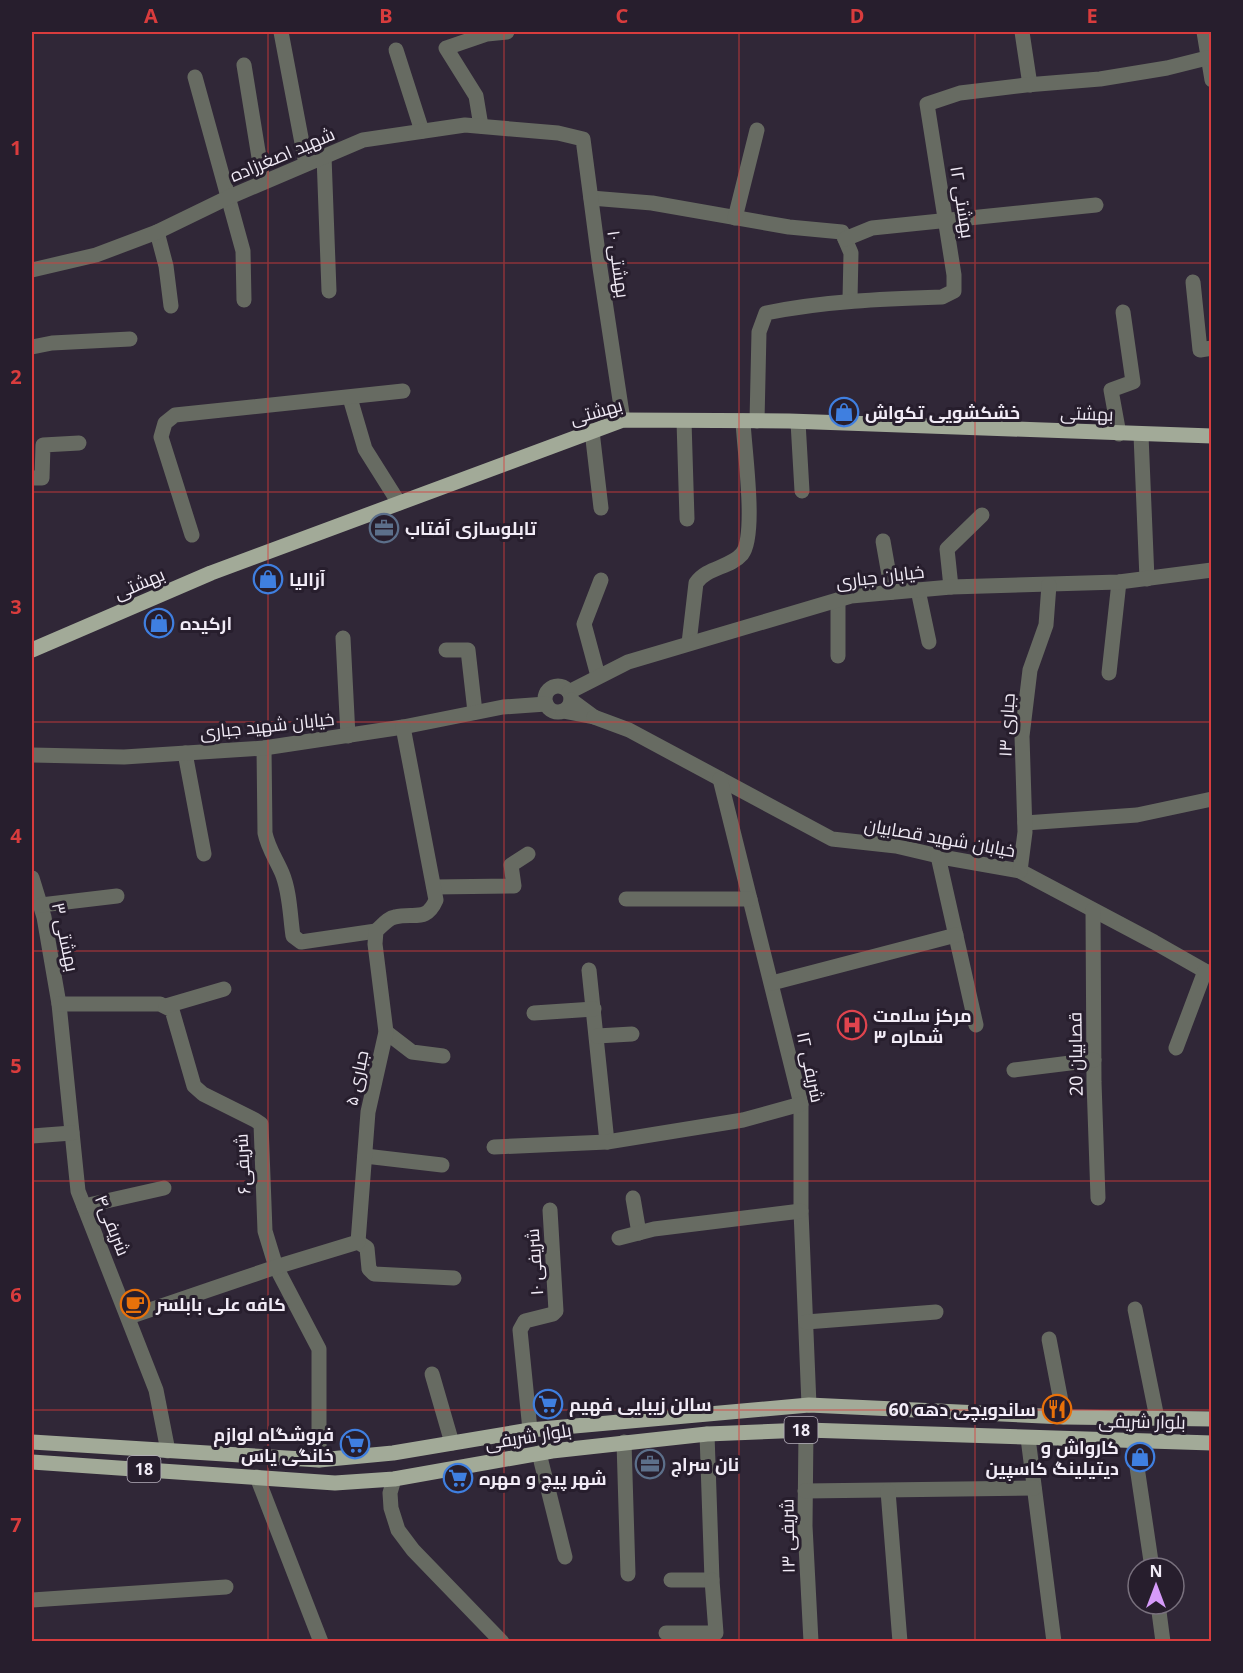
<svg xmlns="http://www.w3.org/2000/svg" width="1243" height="1673" font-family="'Noto Sans',Cairo,sans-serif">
  <rect width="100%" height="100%" fill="#302737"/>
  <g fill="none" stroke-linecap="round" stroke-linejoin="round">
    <g stroke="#676b62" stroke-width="15">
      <path d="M281 32 306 164"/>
      <path d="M1022 32 1030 85"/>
      <path d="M1204 32 1212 80"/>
      <path d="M396 50 422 131"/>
      <path d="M244 65 263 182"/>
      <path d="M195 77 243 251 244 300"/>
      <path d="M481 126 476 96 446 48 487 34 507 32"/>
      <path d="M324 156 329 291"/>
      <path d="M591 198 652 203 789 227 842 232 851 253 850 300"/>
      <path d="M735 218 757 130"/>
      <path d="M157 232 166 266 171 306"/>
      <path d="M845 239 872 228 1096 205"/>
      <path d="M32 270 96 255 157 232 227 198 363 140 465 125 558 133 583 139 600 268 623 420"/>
      <path d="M1193 282 1200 350 1212 348"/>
      <path d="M32 347 52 343 130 339"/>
      <path d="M350 398 365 449 399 503"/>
      <path d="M684 421 687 519"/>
      <path d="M757 421 759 332 766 313C825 301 882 299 942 297L954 291V275L927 104 960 93 1026 85 1100 79 1167 68 1207 58"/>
      <path d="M798 422 802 491"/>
      <path d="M592 431 601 508"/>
      <path d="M1119 434 1111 390 1133 382 1123 312"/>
      <path d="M1141 435 1147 579"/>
      <path d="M32 478H42L43 445 79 443"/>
      <path d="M192 535 161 437 165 423 175 415 403 391"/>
      <path d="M883 541 892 592"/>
      <path d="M951 587 947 549 982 515"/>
      <path d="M918 590 929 642"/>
      <path d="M343 638 348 736"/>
      <path d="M689 643 696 583C707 567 730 568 742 554 757 535 744 448 743 421"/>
      <path d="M446 650H468L475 712"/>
      <path d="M838 656V600"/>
      <path d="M1109 673 1119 582"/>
      <path d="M598 676 584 624 601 580"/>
      <circle cx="558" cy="699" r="13"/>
      <path d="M569 692 628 662 851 596 951 587 1119 582 1212 570"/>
      <path d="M563 711 594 717 571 700"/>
      <path d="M594 717 629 730 832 839 896 846 947 858 1020 871 1154 942 1212 975"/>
      <path d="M264 748 265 833C268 848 276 859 282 873 290 892 290 916 293 936L301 942 376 931"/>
      <path d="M185 753 204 854"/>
      <path d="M32 755 124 757 264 748 403 727 503 707 546 704"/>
      <path d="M720 779 801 1104V1211L809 1405"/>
      <path d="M1025 823 1137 815 1212 799"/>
      <path d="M938 856 976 1025"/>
      <path d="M1020 871 1025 832 1022 736 1030 670 1046 625 1049 585"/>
      <path d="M32 878 44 917 59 1004 78 1191 156 1390 168 1451"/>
      <path d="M434 887 514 886 511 865 528 854"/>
      <path d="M626 899H750"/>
      <path d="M41 905 117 896"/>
      <path d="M1093 910 1094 1082 1098 1198"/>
      <path d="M589 970 607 1142"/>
      <path d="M772 983 956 935"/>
      <path d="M59 1004H160L172 1010 194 1086 203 1094 255 1120 261 1124 265 1231 276 1267 319 1349V1460"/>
      <path d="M166 1006 224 989"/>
      <path d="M534 1013 594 1009"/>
      <path d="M386 1032 412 1052 443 1056"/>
      <path d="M597 1036 632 1034"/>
      <path d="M1176 1048 1205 971"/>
      <path d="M1014 1070 1094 1060"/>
      <path d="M32 1136 72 1133"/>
      <path d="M494 1147 607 1142 743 1120 801 1104"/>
      <path d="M365 1156 442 1165"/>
      <path d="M633 1198 639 1233"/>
      <path d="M84 1206 164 1188"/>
      <path d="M619 1238 654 1229 801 1211"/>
      <path d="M358 1242 367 1248 369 1269 374 1274 454 1278"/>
      <path d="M1135 1309 1157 1418"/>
      <path d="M129 1317 276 1267 358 1242 368 1112 386 1032 375 944 376 931C382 926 388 918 395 917 414 912 426 923 436 900L403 727"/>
      <path d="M806 1322 936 1312"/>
      <path d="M1049 1339 1064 1417"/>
      <path d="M432 1374 452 1443"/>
      <path d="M530 1430 520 1330 525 1321 553 1314 556 1311 550 1210"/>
      <path d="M806 1430 805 1526 811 1642"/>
      <path d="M1028 1438 1054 1642"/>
      <path d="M1133 1440 1152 1568"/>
      <path d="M624 1442 628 1574"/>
      <path d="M539 1453 565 1557"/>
      <path d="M257 1477 321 1642"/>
      <path d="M394 1479 390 1493 391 1508 398 1530 413 1550 502 1642"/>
      <path d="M805 1491 1034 1488"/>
      <path d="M888 1491 900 1642"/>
      <path d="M671 1580H712L707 1434"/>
      <path d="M32 1600 226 1587"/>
      <path d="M1158 1604 1163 1642"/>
      <path d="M666 1633H716L712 1580"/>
    </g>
    <g stroke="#a2aa98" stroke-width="15">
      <path d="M32 650 211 573 623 420 789 421 1212 436"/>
      <path d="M32 1442 319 1460 393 1453 530 1430 809 1405 1064 1417 1212 1419"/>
      <path d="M32 1462 335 1483 394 1479 552 1451 707 1434 806 1430 1212 1443"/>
    </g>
  </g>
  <path fill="none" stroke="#d93c3d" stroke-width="1.5" stroke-opacity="0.55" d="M268 32V1642M504 32V1642M739 32V1642M975 32V1642M32 263H1212M32 492H1212M32 722H1212M32 951H1212M32 1181H1212M32 1410H1212"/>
  <defs>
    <g id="shop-ring" transform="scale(1.5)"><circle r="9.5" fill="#271e2d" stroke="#3f7fe0" stroke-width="1.5"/><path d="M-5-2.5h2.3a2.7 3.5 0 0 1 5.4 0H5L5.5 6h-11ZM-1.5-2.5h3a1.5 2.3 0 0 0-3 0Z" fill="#3f7fe0"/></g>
    <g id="office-ring" transform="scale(1.5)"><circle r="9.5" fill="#271e2d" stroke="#5c6f8a" stroke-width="1.5"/><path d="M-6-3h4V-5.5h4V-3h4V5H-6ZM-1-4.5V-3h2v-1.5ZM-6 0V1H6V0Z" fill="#5c6f8a"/></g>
    <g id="hospital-ring" transform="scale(1.5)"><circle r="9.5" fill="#271e2d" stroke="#e0444e" stroke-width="1.5"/><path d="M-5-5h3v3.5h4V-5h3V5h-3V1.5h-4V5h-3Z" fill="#e0444e"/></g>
    <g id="cafe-ring" transform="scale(1.5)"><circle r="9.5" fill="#271e2d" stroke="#e8710a" stroke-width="1.5"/><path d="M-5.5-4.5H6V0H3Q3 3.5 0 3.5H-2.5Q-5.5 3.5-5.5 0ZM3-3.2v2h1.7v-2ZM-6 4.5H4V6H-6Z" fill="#e8710a"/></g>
    <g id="supermarket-ring" transform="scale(1.5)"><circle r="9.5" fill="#271e2d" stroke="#3f7fe0" stroke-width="1.5"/><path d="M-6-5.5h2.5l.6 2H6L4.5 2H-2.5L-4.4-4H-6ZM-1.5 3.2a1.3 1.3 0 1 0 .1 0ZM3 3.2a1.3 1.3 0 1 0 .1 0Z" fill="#3f7fe0"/></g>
    <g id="restaurant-ring" transform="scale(1.5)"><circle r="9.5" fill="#271e2d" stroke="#e8710a" stroke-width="1.5"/><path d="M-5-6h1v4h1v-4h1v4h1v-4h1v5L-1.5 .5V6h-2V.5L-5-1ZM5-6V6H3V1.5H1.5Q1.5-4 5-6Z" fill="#e8710a"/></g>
  </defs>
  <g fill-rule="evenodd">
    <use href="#shop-ring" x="844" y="412"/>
    <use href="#office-ring" x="384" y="528"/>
    <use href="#shop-ring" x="268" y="579"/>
    <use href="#shop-ring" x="159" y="623"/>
    <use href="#hospital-ring" x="852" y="1025"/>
    <use href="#cafe-ring" x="135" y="1304"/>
    <use href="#supermarket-ring" x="548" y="1404"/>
    <use href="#restaurant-ring" x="1057" y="1409"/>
    <use href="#supermarket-ring" x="355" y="1444"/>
    <use href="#shop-ring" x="1140" y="1457"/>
    <use href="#office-ring" x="650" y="1464"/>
    <use href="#supermarket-ring" x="458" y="1478"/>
  </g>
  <g text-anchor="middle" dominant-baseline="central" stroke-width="6" stroke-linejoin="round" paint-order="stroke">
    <g fill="#271e2d" stroke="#b4aeba" stroke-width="1.5">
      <rect x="784.5" y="1417" width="33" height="26" rx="4.5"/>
      <rect x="127.5" y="1456" width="33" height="26" rx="4.5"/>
    </g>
    <g font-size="16" font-weight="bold" fill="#f1ebf6">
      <text x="801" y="1430">18</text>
      <text x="144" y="1469">18</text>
    </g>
    <g font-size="18" fill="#f1ebf6" stroke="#271e2d">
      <text transform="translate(282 154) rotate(-23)">شهید اصغرزاده</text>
      <text transform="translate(963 202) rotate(81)">بهشتی ۱۲</text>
      <text transform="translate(619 264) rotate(82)">بهشتی ۱۰</text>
      <text transform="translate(596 411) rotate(-16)">بهشتی</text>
      <text transform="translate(1087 413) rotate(2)">بهشتی</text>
      <text transform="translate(880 576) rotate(-7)">خیابان جباری</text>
      <text transform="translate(139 583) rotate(-23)">بهشتی</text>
      <text transform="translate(267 725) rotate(-6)">خیابان شهید جباری</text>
      <text transform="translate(1006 725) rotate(-87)">جباری ۱۳</text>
      <text transform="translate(940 837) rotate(10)">خیابان شهید قصابیان</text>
      <text transform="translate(66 937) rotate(78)">بهشتی ۳</text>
      <text transform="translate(1075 1054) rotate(-91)">قصابیان 20</text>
      <text transform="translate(811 1067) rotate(78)">شریفی ۱۲</text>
      <text transform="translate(356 1078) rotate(-78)">جباری ۵</text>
      <text transform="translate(242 1164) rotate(-93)">شریفی۶</text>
      <text transform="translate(113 1225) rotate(68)">شریفی۴</text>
      <text transform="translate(534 1262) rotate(-94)">شریفی ۱۰</text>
      <text transform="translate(1142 1421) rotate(1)">بلوار شریفی</text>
      <text transform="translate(528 1436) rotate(-9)">بلوار شریفی</text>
      <text transform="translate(787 1536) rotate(-91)">شریفی ۱۳</text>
    </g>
    <g font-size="18" font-weight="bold" fill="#f1ebf6" stroke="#271e2d" text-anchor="start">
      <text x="865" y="412">خشکشویی تکواش</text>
      <text x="405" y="528">تابلوسازی آفتاب</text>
      <text x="289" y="579">آزالیا</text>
      <text x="180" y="623">ارکیده</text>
      <text x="873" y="1015">مرکز سلامت<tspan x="873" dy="21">شماره ۳</tspan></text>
      <text x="156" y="1304">کافه علی بابلسر</text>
      <text x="569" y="1404">سالن زیبایی فهیم</text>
      <text x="1036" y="1409" text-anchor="end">ساندویچی دهه 60</text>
      <text x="334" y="1434" text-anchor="end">فروشگاه لوازم<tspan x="334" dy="21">خانگی یاس</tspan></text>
      <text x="1119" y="1447" text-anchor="end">کارواش و<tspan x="1119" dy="21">دیتیلینگ کاسپین</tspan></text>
      <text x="671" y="1464">نان سراج</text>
      <text x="479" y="1478">شهر پیچ و مهره</text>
    </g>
  </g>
  <rect width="1243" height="1673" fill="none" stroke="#271e2d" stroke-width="66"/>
  <g transform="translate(1156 1586)"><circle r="28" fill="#271e2d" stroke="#78707d" stroke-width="1.5"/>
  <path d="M0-4.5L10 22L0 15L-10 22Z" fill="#d69bfa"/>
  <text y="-9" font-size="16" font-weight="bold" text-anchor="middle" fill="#f1ebf6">N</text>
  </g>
  <rect x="33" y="33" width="1177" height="1607" fill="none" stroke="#d93c3d" stroke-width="2"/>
  <g font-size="20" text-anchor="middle" font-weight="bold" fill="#d93c3d">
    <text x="151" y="23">A</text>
    <text x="386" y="23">B</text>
    <text x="622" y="23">C</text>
    <text x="857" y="23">D</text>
    <text x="1092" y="23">E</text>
    <text x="16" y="155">1</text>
    <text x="16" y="384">2</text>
    <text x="16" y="614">3</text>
    <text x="16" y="843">4</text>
    <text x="16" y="1073">5</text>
    <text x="16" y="1302">6</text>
    <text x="16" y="1532">7</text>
  </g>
</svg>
